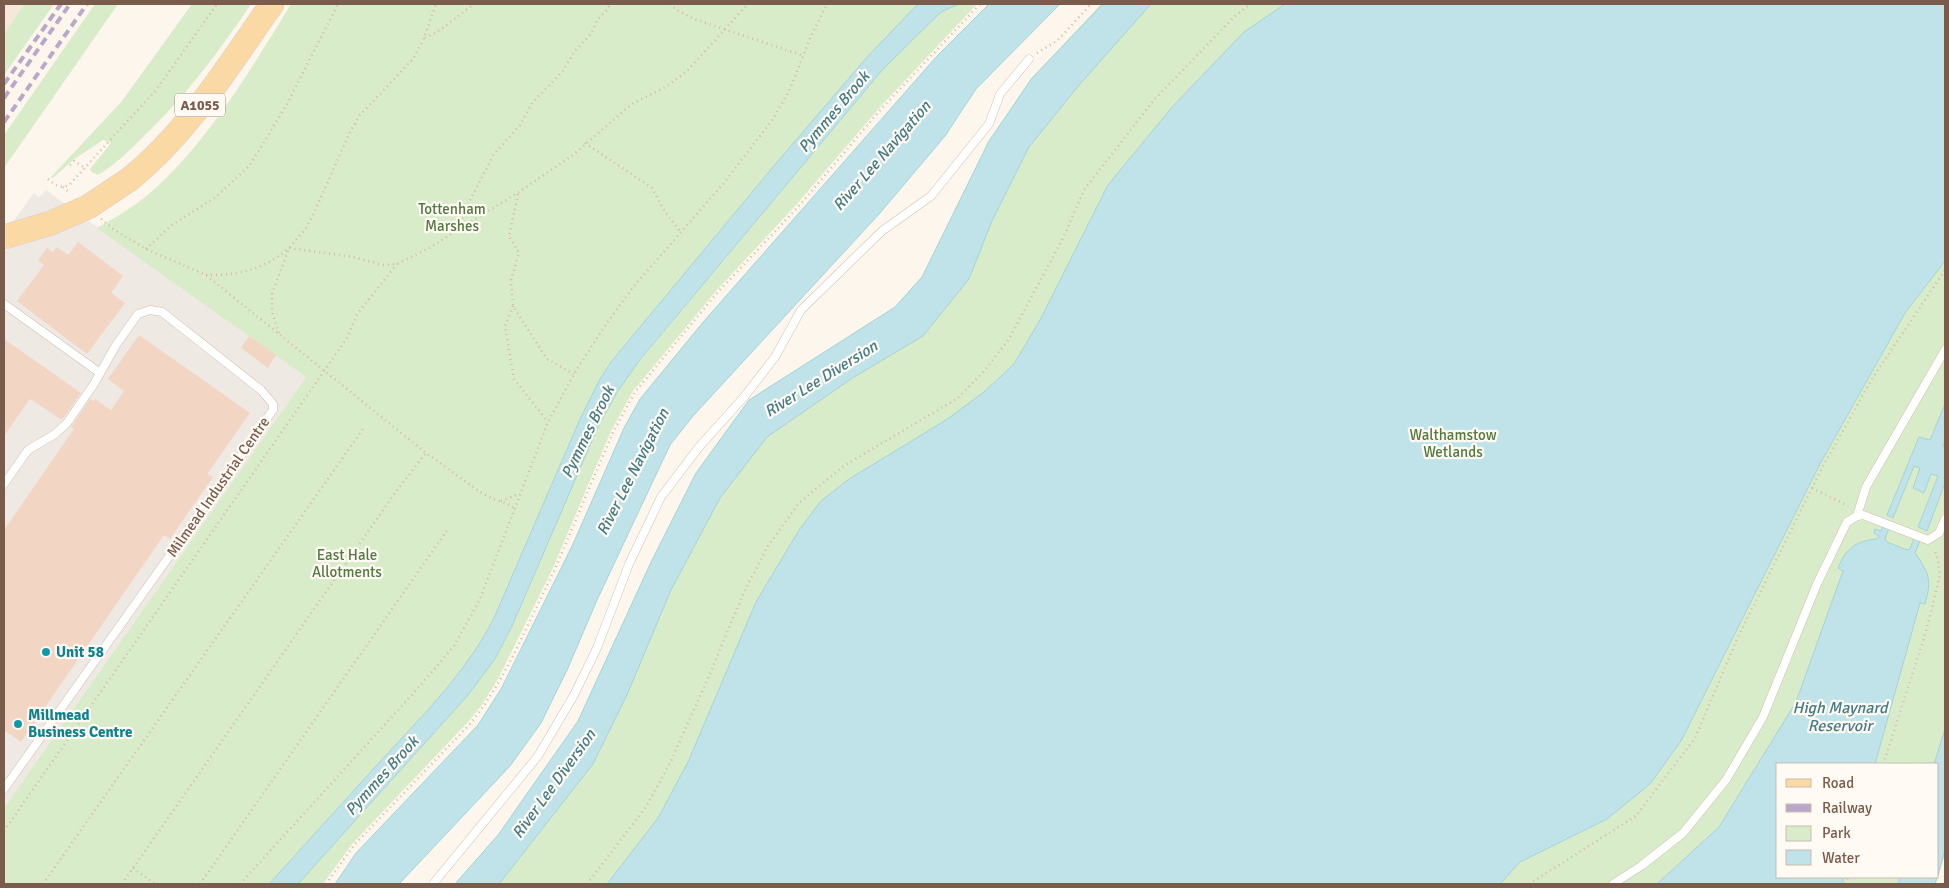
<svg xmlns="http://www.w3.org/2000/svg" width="1949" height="888" font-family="Signika,sans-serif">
  <rect width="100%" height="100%" fill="#fdf6ec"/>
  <path fill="#f5e8da" d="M4 4H24L4 34Z"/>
  <path fill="#efe9e4" d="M46 190 306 377 4 808V234L34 193 39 197Z"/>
  <g fill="#d8ecc9" fill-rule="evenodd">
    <path d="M24 4H54L4 75V34Z"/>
    <path d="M95 4H118L4 168V135Z"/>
    <path d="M192 4H251C219 52 184 98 142 138 128 152 115 165 98 175L92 172 90 169 111 143 103 140 73 160 53 178 51 177 122 101Z"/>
    <path d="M291 4H920L839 90 611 362 600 379 580 419 494 618C465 675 419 719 376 766 340 805 305 845 269 884H4V808L306 377 97 228C116 217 134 207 151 192 206 145 253 66 291 4Z"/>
    <path d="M959 4H977L881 106 796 205 716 291 633 391 611 431 553 568 498 679 481 706 467 723 352 844 323 884H298L468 695 495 659 512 626 598 427 628 375 884 68 941 12Z"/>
    <path d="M1101 4H1945V854L1936 884H455L498 835 578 721 652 560 696 473 749 400 895 307 922 277 989 141 1032 78ZM1778 764H1938V877H1778Z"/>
  </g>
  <g fill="#bfe3e8" stroke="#a5d3da">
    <path d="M918 4H959L941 12 884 68 639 361 618 391 598 427 512 626 495 659 468 695 298 884H269C305 845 340 805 376 766 419 719 465 675 494 618L580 419 600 379 611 362 778 161 869 55Z"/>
    <path d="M989 4H1060L976 89 945 136 880 213 693 416 670 445 597 600 568 668 541 723 510 766 399 884H335L356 853 478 725 501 689 521 649 573 544 624 428 640 399 704 321 937 56Z"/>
    <path d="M1103 4H1151L1080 84 1029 147 992 221 969 279 923 336 854 377 767 437 720 498 671 590 626 697 593 764 499 884H455L498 835 578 721 652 560 696 473 749 400 895 307 922 277 989 141 1032 78Z"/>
    <path d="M1285 4H1945V261L1905 313 1820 464 1681 741 1650 784 1607 819 1520 862 1500 884H607L658 818 688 762 756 602 799 530 821 501 849 479 946 420 984 392 1014 364 1040 320 1108 185 1173 106 1244 32Z"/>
    <path d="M1945 404V440L1943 446 1945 447V483L1927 531 1918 527 1938 476 1931 474 1924 493 1913 488 1920 468 1914 466 1893 518 1887 515 1919 437 1930 440Z"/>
    <path d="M1883 526 1889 528 1885 539 1887 542 1907 550 1910 549 1914 538 1920 541 1915 553C1929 573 1932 580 1925 604L1920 603 1875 764H1778V877H1844L1842 884H1657L1719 827 1796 702 1843 571 1838 568C1846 548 1856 541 1877 539L1879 536 1874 533 1875 529 1881 531Z"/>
    <path d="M1945 729V850L1938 875V764H1934Z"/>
    <path d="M1900 877H1937L1935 884H1898Z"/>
  </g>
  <g fill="#f3d5c3">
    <path d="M78 242 123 276 111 293 125 303 87 354 17 301 44 265 38 260 47 248 53 252 57 247 68 255Z"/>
    <path d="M139 335 250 413 207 474 213 477 170 539 164 535 21 742 4 730V530L74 429 71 427 90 399 94 401 95 399 111 410 124 391 108 379Z"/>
    <path d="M249 336 276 355 268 368 241 348Z"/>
    <path d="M4 339 81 393 62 420 30 399 4 436Z"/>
  </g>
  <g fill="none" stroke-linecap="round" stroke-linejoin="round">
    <g stroke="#d1beb0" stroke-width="9">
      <g id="lane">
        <path d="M4 304 100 373"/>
        <path d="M4 484 28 450 55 434 67 423 94 384 116 345 138 314 150 310 162 312 261 390 273 404V410L4 789"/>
        <path d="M1857 516 1866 487 1945 350"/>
        <path d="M433 884 538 756 574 695 597 648 629 564 661 497 699 447 744 397 775 357 801 310 882 231 931 196 989 124 1000 94 1029 59"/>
        <path d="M1613 884 1641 866 1683 833 1726 780 1763 717 1817 584 1847 522 1857 516 1863 515 1928 540 1939 533 1945 519"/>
      </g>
    </g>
    <g stroke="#dad1cd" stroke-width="25">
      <path id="primary" d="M130 179C189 131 228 66 272 4"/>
    </g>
    <g stroke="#d9b8a5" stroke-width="2.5" stroke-dasharray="1 4" stroke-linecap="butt">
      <path d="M670 4 677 10 694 19 804 56"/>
      <path d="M425 38 440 30 474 4"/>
      <path d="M1037 53 1058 40 1091 4"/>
      <path d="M585 143 652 188 665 212 681 232"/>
      <path d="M70 165 74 161 85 168"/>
      <path d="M48 179C55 185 61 190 70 184L156 90 217 4"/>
      <path d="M63 187 70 193"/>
      <path d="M518 194 509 236 519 253 511 280 513 306 547 359 574 374"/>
      <path d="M101 219 116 231 146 249 206 275 426 453 479 491 493 499 510 505 515 509"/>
      <path d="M459 228 466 208 494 154 520 125 532 103 563 71 574 52 591 34 598 19 607 10 610 4"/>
      <path d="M146 249 172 225 216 197 250 165 287 104 338 4"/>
      <path d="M206 275C238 276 265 269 289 248L353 257 384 265 397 264 429 248 519 192 573 155 632 104 669 85 687 71 748 4"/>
      <path d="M513 306 505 326 514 379 548 422"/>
      <path d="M279 333 272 312V294L289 248 306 228 313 215 350 132 360 115 413 59 424 38 436 4"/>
      <path d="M1812 488 1848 506"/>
      <path d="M501 501 516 495H520"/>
      <path d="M1883 764 1922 645 1932 608 1940 575 1938 560 1934 549"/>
      <path d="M4 831 347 338 357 314 397 264"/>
      <path d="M133 868 155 884"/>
      <path d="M43 884 363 429"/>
      <path d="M122 884 395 493 426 453"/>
      <path d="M200 884 448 529"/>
      <path d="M240 884 419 687 454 646 480 599 548 422 574 374 604 327 634 286 723 184 773 119 789 91 811 36 827 4"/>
      <path d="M326 884 354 845 469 725 483 707 500 680 513 656 555 569 613 432 635 392 717 293 798 207 882 108 980 4"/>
      <path d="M587 884 646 807 671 761 709 676 744 592 768 546 799 503 842 467 958 398 985 370 1009 339 1063 238 1084 190 1153 101 1233 18 1250 4"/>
      <path d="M1529 884 1636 816 1695 738 1738 637 1823 466 1872 379 1945 270"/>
      <path d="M1845 884 1848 877"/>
    </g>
    <use href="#lane" stroke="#fff" stroke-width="8"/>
    <use href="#primary" stroke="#fbd9a5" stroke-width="24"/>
    <g stroke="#b9a8c9" stroke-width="4" stroke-dasharray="8 5" stroke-linecap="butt">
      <path d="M4 84 61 4"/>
      <path d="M4 98 70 4"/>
      <path d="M4 122 87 4"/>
    </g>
    <g stroke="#dad1cd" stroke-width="25" stroke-linecap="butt">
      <path id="primary-bridge" d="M4 237 51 223 88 207 130 179"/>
    </g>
    <use href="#primary-bridge" stroke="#fbd9a5" stroke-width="24"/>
  </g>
  <g fill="#0f9aa8" stroke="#fffaf3" stroke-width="2">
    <circle cx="46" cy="652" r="5"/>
    <circle cx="18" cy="724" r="5"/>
  </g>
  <g text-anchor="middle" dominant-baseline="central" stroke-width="4.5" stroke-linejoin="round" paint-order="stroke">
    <rect fill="#fffaf3" stroke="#a28b7f" stroke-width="1" x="175" y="93.5" width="50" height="23" rx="4"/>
    <g font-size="14" font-weight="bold" fill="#7a5c4d">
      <text x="200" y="105">A1055</text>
    </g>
    <g font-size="15" fill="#537a41" stroke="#fffaf3">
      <text x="452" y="209">Tottenham<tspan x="452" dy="17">Marshes</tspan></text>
      <text x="1453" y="435">Walthamstow<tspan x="1453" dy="17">Wetlands</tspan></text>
      <text x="347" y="555">East Hale<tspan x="347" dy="17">Allotments</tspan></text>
    </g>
    <g font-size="15" fill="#7a5c4d" stroke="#fffaf3">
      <text transform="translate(218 487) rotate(-55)">Milmead Industrial Centre</text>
    </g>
    <g font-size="15" font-weight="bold" fill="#0d838f" stroke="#fffaf3" text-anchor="start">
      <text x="56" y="652">Unit 58</text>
      <text x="28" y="715">Millmead<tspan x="28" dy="17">Business Centre</tspan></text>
    </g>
    <g font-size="16" font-style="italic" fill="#437c86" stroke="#fffaf3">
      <text transform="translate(834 112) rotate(-50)">Pymmes Brook</text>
      <text transform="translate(882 156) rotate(-49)">River Lee Navigation</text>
      <text transform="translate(821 379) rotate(-32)">River Lee Diversion</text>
      <text transform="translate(588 432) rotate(-64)">Pymmes Brook</text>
      <text transform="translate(633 472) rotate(-63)">River Lee Navigation</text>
      <text x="1840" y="708">High Maynard<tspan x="1840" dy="18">Reservoir</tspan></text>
      <text transform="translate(382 776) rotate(-48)">Pymmes Brook</text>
      <text transform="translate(554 784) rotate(-54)">River Lee Diversion</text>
    </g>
  </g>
  <rect width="1949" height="888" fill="none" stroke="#7a5c4d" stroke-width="10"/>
  <rect x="1776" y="763" width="162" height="115" fill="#fffaf3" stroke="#cabbb1"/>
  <rect x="1786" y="779" width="25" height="8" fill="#fbd9a5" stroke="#cabbb1"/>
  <text x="1822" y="788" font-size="15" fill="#7a5c4d">Road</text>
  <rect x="1786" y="804" width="25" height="8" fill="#b9a8c9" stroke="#cabbb1"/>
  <text x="1822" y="813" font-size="15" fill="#7a5c4d">Railway</text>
  <rect x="1786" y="826" width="25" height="15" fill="#d8ecc9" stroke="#cabbb1"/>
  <text x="1822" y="838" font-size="15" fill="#7a5c4d">Park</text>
  <rect x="1786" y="850" width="25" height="15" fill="#bfe3e8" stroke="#cabbb1"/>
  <text x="1822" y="863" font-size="15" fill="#7a5c4d">Water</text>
</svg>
